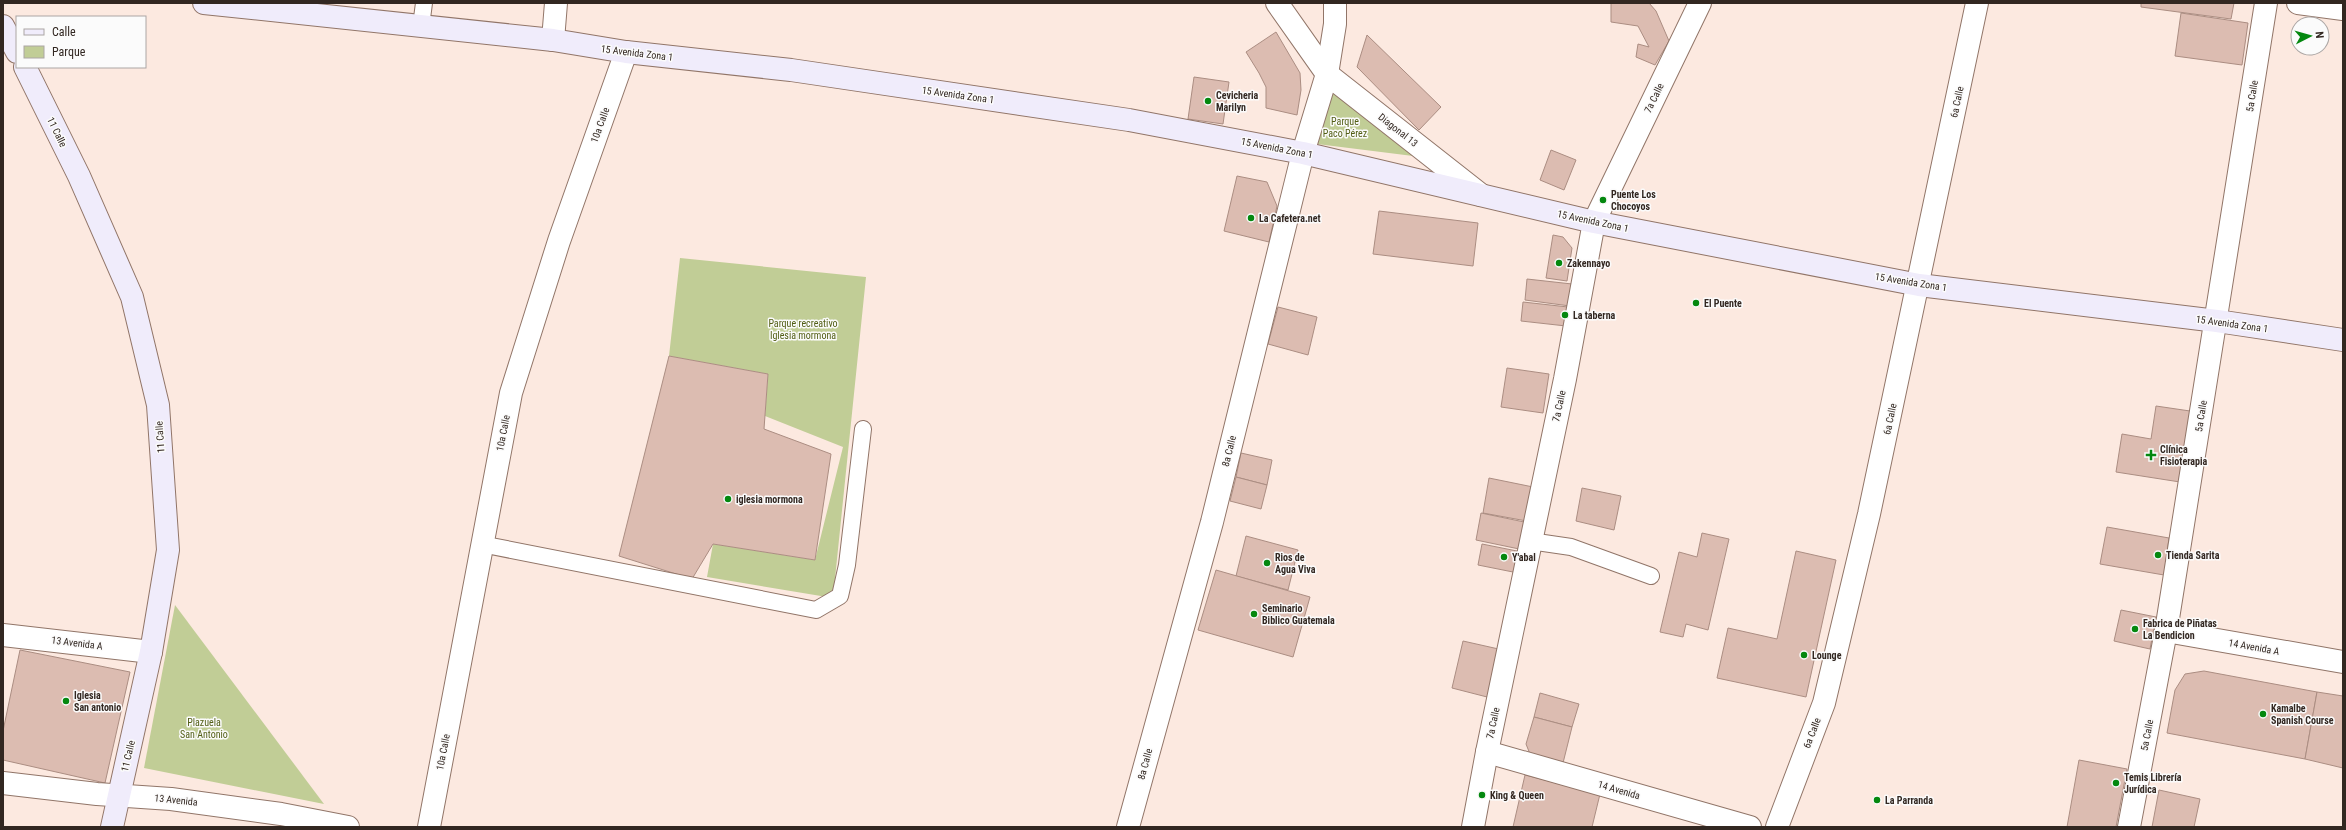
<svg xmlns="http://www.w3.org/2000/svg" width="2346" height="830" font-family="'Roboto Condensed',sans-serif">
  <rect width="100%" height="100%" fill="#fce9e0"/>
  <g fill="#c1cd96">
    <path d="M1332 90 1413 156 1317 144Z"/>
    <path d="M680 258 866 277 833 598 707 577 713 544 815 560 843 447 765 416 768 374 669 356Z"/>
    <path d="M175 605 324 804 144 768Z"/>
  </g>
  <g fill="#dcbcb1" stroke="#ab8d82">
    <path d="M1611 3H1649L1656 11 1669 41 1655 65 1636 57 1638 44 1649 47 1638 26 1611 22Z"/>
    <path d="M2141 3H2234L2231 19 2141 7Z"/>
    <path d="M2181 13 2248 23 2242 65 2175 56Z"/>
    <path d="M1276 32 1300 73 1301 90 1297 115 1266 108V87L1259 73 1246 52Z"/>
    <path d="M1367 35 1441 107 1419 130 1357 67Z"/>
    <path d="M1194 77 1229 82 1223 124 1188 119Z"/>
    <path d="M1551 150 1576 160 1564 190 1540 180Z"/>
    <path d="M1237 176 1267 182 1277 206 1269 242 1224 231Z"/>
    <path d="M1379 211 1478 223 1473 266 1373 254Z"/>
    <path d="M1553 235 1563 237 1572 248 1567 281 1546 278Z"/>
    <path d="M1527 279 1572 284 1570 306 1525 300Z"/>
    <path d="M1523 302 1568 307 1566 326 1521 321Z"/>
    <path d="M1278 307 1317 317 1308 355 1268 344Z"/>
    <path d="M669 356 768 374 764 429 831 454 815 560 713 544 692 579 619 556Z"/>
    <path d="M1507 368 1549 374 1543 413 1501 407Z"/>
    <path d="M2156 406 2190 411 2180 482 2116 472 2122 434 2151 439Z"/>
    <path d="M1241 453 1272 460 1267 485 1236 477Z"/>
    <path d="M1236 477 1267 485 1261 509 1230 501Z"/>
    <path d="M1489 478 1538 488 1532 522 1483 513Z"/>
    <path d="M1582 488 1621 496 1614 530 1576 521Z"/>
    <path d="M1481 513 1529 523 1524 550 1476 540Z"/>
    <path d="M2107 527 2169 538 2164 575 2100 564Z"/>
    <path d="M1702 533 1729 539 1708 630 1686 624 1683 637 1660 632 1679 552 1697 557Z"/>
    <path d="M1246 536 1298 550 1288 590 1236 576Z"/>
    <path d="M1482 544 1522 552 1518 573 1478 565Z"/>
    <path d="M1796 551 1836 560 1806 697 1717 678 1728 628 1777 639Z"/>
    <path d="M1216 570 1310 597 1293 657 1198 630Z"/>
    <path d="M2121 610 2156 617 2150 649 2114 641Z"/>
    <path d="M1463 641 1503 650 1491 698 1452 688Z"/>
    <path d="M20 650 130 672 105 783 3 760V731Z"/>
    <path d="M2204 671 2317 692 2305 759 2167 733 2175 690 2185 674Z"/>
    <path d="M2317 692 2343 696V768L2305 759Z"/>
    <path d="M1540 693 1579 704 1572 727 1534 717Z"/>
    <path d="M1534 717 1572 727 1562 767 1532 759 1526 744Z"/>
    <path d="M2079 760 2127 769 2116 827H2067Z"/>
    <path d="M1525 775 1600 794 1592 827H1513Z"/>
    <path d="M2159 790 2200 799 2194 827H2152Z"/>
  </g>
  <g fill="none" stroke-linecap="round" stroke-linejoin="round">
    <g stroke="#917568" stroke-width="18">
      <g id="lane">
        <path d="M421 26 424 3"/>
        <path d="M1530 541 1571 547 1651 576"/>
        <path d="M481 544 816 610 840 596 847 565 863 429"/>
      </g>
    </g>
    <g stroke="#917568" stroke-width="24">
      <g id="street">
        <path d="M1277 3 1327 74 1481 195"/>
        <path d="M2298 3 2343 9"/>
        <path d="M553 40 556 3"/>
        <path d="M2166 631 2343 662"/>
        <path d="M3 635 151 652"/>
        <path d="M1487 752 1750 827"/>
        <path d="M3 783 97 794 171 799 281 814 348 827"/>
        <path d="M429 827 511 393 559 241 626 52"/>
        <path d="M1128 827 1212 522 1303 153 1327 74 1335 24V3"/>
        <path d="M1473 827 1487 752 1565 379 1594 222 1700 3"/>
        <path d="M1777 827 1824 703 1869 514 1977 3"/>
        <path d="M2129 827 2166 631 2266 3"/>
      </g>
    </g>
    <g stroke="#917568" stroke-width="24">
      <g id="secondary">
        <path d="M204 3 553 40 626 52 791 70 1129 120 1303 153 1594 222 1919 285 2217 321 2343 340"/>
        <path d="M3 26 17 52"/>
        <path d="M25 67 79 176 132 297 158 405 168 550 151 652 112 827"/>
      </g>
    </g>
    <use href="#lane" stroke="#fff" stroke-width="16"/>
    <use href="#street" stroke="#fff" stroke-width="22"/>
    <use href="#secondary" stroke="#f0ecfb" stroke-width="22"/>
  </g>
  <g fill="#04880f" stroke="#fbfbfb" stroke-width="1.5">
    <circle cx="1208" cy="101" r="4"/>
    <circle cx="1603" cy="200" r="4"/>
    <circle cx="1251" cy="218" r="4"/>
    <circle cx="1559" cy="263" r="4"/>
    <circle cx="1696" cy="303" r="4"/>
    <circle cx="1565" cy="315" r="4"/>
    <path d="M2149 449h4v4h4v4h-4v4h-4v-4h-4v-4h4z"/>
    <circle cx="728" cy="499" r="4"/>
    <circle cx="2158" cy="555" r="4"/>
    <circle cx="1504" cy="557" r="4"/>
    <circle cx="1267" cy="563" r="4"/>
    <circle cx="1254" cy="614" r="4"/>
    <circle cx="2135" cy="629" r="4"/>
    <circle cx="1804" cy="655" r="4"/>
    <circle cx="66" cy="701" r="4"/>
    <circle cx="2263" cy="714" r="4"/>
    <circle cx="2116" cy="783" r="4"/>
    <circle cx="1482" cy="795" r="4"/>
    <circle cx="1877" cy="800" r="4"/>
  </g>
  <g text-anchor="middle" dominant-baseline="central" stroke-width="3" stroke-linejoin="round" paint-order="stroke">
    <g font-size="10" fill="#322721" stroke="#fbfbfb">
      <text transform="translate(637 53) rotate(7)">15 Avenida Zona 1</text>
      <text transform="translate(958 95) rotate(8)">15 Avenida Zona 1</text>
      <text transform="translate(2252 96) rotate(-81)">5a Calle</text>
      <text transform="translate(1654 98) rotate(-64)">7a Calle</text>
      <text transform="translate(1957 102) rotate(-78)">6a Calle</text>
      <text transform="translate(600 125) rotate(-70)">10a Calle</text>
      <text transform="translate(1398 130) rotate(38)">Diagonal 13</text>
      <text transform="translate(57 132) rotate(64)">11 Calle</text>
      <text transform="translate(1277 148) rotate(11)">15 Avenida Zona 1</text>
      <text transform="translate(1593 221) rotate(12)">15 Avenida Zona 1</text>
      <text transform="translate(1911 282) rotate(9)">15 Avenida Zona 1</text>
      <text transform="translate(2232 324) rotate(8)">15 Avenida Zona 1</text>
      <text transform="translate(1559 406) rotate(-78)">7a Calle</text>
      <text transform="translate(2201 416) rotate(-81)">5a Calle</text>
      <text transform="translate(1890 419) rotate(-78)">6a Calle</text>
      <text transform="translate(503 433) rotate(-79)">10a Calle</text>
      <text transform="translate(160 437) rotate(-94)">11 Calle</text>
      <text transform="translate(1229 451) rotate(-76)">8a Calle</text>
      <text transform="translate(77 643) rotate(7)">13 Avenida A</text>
      <text transform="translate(2254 647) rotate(10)">14 Avenida A</text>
      <text transform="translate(1493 723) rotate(-78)">7a Calle</text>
      <text transform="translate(1812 733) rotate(-69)">6a Calle</text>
      <text transform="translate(2147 735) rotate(-79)">5a Calle</text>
      <text transform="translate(443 752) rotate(-79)">10a Calle</text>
      <text transform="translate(128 756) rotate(-77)">11 Calle</text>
      <text transform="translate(1145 764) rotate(-75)">8a Calle</text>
      <text transform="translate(1619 790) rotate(16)">14 Avenida</text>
      <text transform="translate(176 800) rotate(6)">13 Avenida</text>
    </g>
    <g font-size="10" font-weight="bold" fill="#322721" stroke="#fbfbfb" text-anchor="start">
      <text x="1216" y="95">Cevicheria<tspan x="1216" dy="12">Marilyn</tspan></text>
      <text x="1611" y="194">Puente Los<tspan x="1611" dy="12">Chocoyos</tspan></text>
      <text x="1259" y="218">La Cafetera.net</text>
      <text x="1567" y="263">Zakennayo</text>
      <text x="1704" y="303">El Puente</text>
      <text x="1573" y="315">La taberna</text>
      <text x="2160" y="449">Clínica<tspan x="2160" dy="12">Fisioterapia</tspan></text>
      <text x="736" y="499">iglesia mormona</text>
      <text x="2166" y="555">Tienda Sarita</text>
      <text x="1275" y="557">Rios de<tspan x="1275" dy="12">Agua Viva</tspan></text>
      <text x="1512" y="557">Y'abal</text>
      <text x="1262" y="608">Seminario<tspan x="1262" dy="12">Biblico Guatemala</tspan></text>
      <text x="2143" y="623">Fabrica de Piñatas<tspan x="2143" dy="12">La Bendicion</tspan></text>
      <text x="1812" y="655">Lounge</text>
      <text x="74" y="695">Iglesia<tspan x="74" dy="12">San antonio</tspan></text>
      <text x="2271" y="708">Kamalbe<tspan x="2271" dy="12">Spanish Course</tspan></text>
      <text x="2124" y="777">Temis Librería<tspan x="2124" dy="12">Jurídica</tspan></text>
      <text x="1490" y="795">King &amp; Queen</text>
      <text x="1885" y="800">La Parranda</text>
    </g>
    <g font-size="10" fill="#525e15" stroke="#fbfbfb">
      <text x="1345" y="121">Parque<tspan x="1345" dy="12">Paco Pérez</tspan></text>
      <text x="803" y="323">Parque recreativo<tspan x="803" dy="12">Iglesia mormona</tspan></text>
      <text x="204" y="722">Plazuela<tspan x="204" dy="12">San Antonio</tspan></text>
    </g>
  </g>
  <rect width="2346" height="830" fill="none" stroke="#322721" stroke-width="8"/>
  <rect x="16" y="16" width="130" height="52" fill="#fbfbfb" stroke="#aba6a4"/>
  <rect x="24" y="29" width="20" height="6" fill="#f0ecfb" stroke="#aba6a4"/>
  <text x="52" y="36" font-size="12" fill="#322721">Calle</text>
  <rect x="24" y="46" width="20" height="12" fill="#c1cd96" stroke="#aba6a4"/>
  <text x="52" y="56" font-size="12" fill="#322721">Parque</text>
  <g transform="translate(2310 36) rotate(84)"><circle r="19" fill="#fbfbfb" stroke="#aba6a4"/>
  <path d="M0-3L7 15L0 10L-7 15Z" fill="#04880f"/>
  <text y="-6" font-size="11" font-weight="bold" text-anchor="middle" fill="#322721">N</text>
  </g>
</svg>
